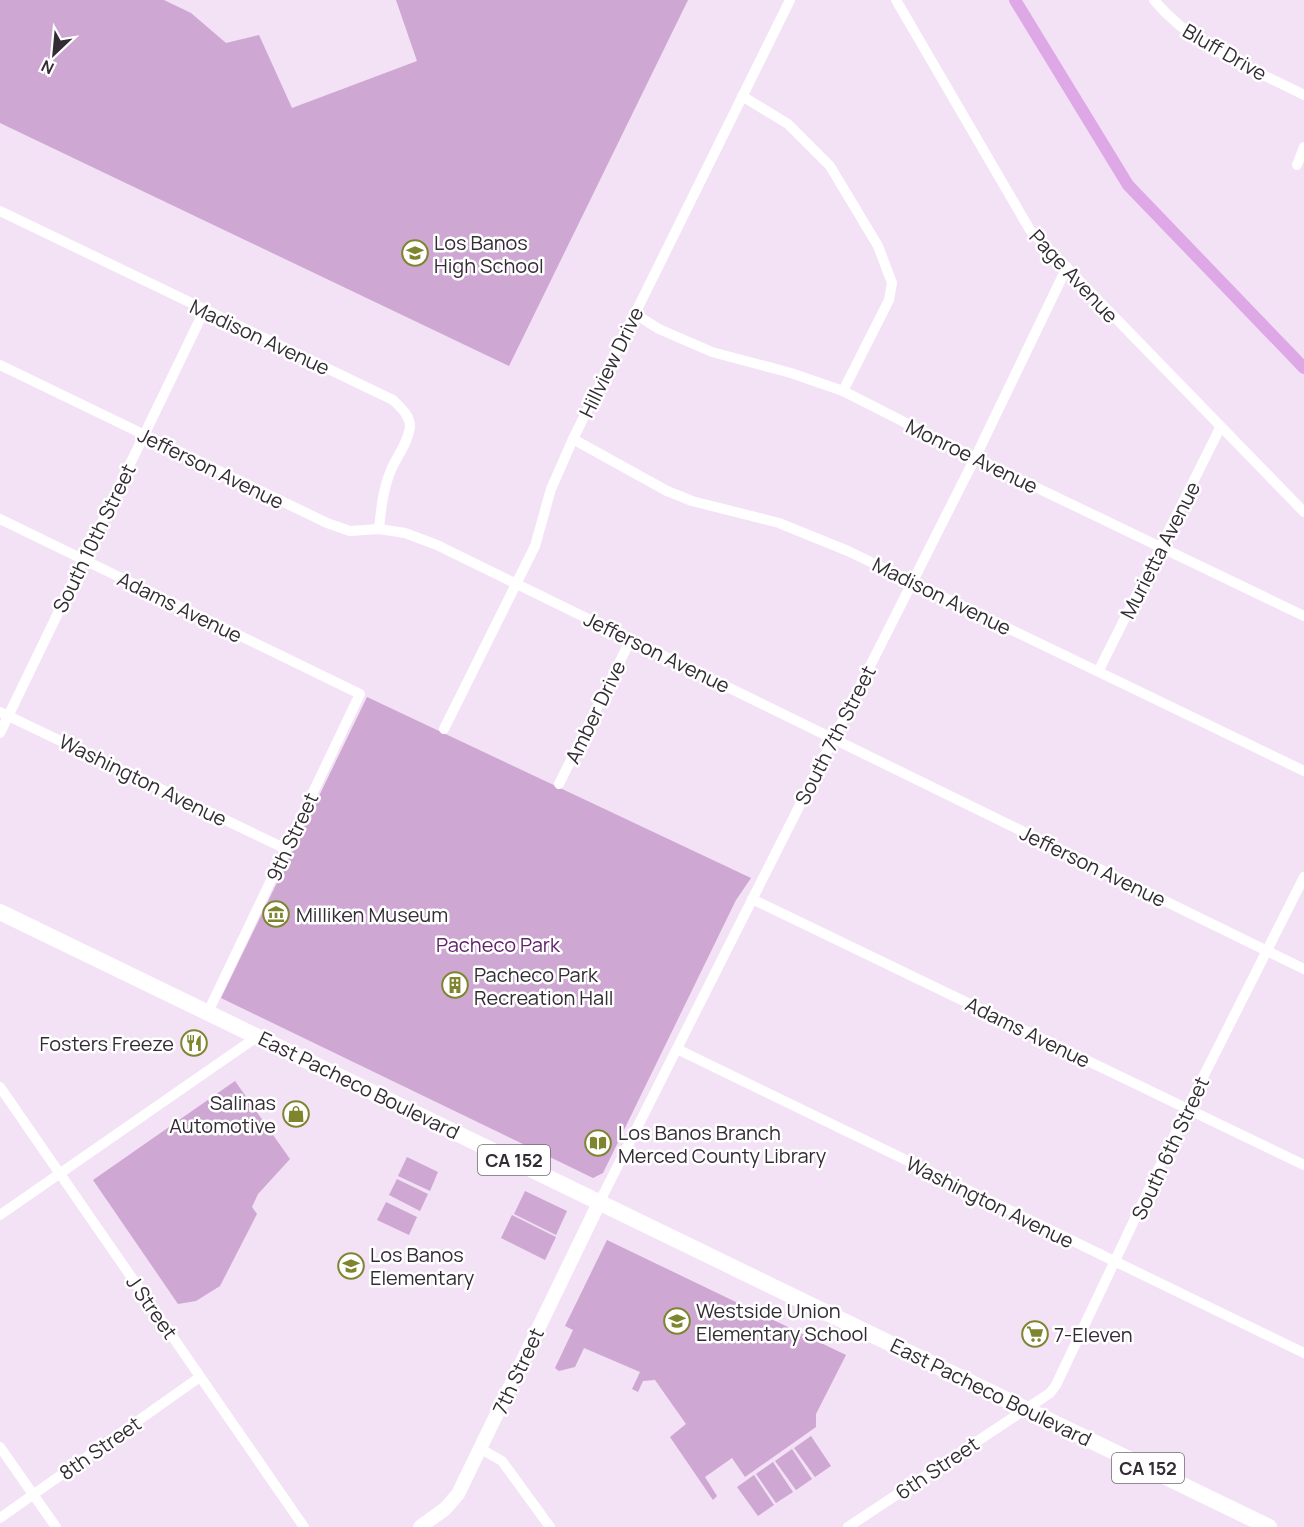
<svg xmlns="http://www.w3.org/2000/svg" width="1304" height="1527" font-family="Manrope,sans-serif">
  <rect width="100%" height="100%" fill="#f3e1f6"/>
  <g fill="#cea7d3">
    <path d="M0 0H164L191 13 226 43 259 35 292 108 417 61 396 0H688L509 366 0 123Z"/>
    <path d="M367 697 751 878 736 900 603 1173 593 1178 221 998Z"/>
    <path d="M235 1081 290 1159 258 1194 252 1207 257 1214 220 1286 196 1301 178 1304 93 1180Z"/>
    <path d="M407 1157 438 1172 430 1191 398 1176Z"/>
    <path d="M397 1179 428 1194 420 1211 389 1195Z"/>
    <path d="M525 1191 567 1211 556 1235 514 1214Z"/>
    <path d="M386 1202 417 1217 409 1235 377 1220Z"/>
    <path d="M512 1215 556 1237 545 1260 501 1238Z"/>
    <path d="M607 1240 846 1355 816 1414V1427L745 1477 732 1458 705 1477 717 1496 713 1500 670 1437 686 1424 655 1380 643 1381 638 1392 632 1389 640 1372 584 1348 575 1367 559 1371 555 1368 573 1330 565 1326Z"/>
    <path d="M811 1436 831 1466 815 1477 794 1448Z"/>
    <path d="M792 1449 812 1479 796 1490 775 1461Z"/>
    <path d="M773 1462 793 1492 776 1503 756 1474Z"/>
    <path d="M754 1475 774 1505 758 1516 737 1487Z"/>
  </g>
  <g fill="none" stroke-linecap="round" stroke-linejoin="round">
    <path stroke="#dea7e5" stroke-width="12" d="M1015 0 1128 185 1304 368"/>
    <g stroke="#fff" stroke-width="10">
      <path d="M896 0 1030 230 1304 512"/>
      <path d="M1154 0C1193 47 1251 68 1304 95"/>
      <path d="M742 96 788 124 830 166 878 246 892 283 889 300 843 391"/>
      <path d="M1297 165 1304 147"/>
      <path d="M0 211 393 400C401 408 410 415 410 427 408 443 397 456 391 470 383 489 381 509 379 529"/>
      <path d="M635 314 659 329 712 352 791 373 843 391 975 458 1304 616"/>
      <path d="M0 365 327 523 350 531 379 529 405 533 437 545 1304 969"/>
      <path d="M573 439 667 491 692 501 779 523 848 551 1304 771"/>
      <path d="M0 519 360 694 208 1012"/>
      <path d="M1099 670 1220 428"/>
      <path d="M0 712 286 849"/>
      <path d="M444 729 535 546 551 489 573 439 790 0"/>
      <path d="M0 733 204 311"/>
      <path d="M559 784 631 639"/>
      <path d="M752 899 1304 1165"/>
      <path d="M677 1049 1304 1353"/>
      <path d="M0 1087 304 1527"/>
      <path d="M600 1201 975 458 1067 267"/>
      <path d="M0 1215 258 1036"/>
      <path d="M0 1447 56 1527"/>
      <path d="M481 1449 502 1461 550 1527"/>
      <path d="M0 1518 200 1377"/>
      <path d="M848 1527 1050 1393 1056 1385 1187 1109 1304 877"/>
    </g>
    <path stroke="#fff" stroke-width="14" d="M420 1527 445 1509 458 1494 600 1201"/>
    <path stroke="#fff" stroke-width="16" d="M0 912 1269 1527"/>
  </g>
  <defs>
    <g id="school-ring" transform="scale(1.35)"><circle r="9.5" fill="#fff" stroke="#7f852f" stroke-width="1.5"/><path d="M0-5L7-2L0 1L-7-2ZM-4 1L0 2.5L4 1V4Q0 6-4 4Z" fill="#7f852f"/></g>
    <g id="museum-ring" transform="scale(1.35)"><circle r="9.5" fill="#fff" stroke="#7f852f" stroke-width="1.5"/><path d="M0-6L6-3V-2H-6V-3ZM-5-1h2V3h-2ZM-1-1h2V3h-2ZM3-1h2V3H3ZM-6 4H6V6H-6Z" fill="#7f852f"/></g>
    <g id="building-ring" transform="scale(1.35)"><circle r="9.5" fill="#fff" stroke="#7f852f" stroke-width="1.5"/><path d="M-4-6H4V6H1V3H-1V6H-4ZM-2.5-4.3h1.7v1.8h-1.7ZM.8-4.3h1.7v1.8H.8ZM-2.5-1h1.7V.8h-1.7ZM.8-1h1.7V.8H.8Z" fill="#7f852f"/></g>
    <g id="restaurant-ring" transform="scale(1.35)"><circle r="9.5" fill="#fff" stroke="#7f852f" stroke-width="1.5"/><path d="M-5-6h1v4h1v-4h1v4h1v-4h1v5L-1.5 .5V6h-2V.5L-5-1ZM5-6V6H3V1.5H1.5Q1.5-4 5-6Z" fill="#7f852f"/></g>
    <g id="shop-ring" transform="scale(1.35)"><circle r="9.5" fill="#fff" stroke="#7f852f" stroke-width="1.5"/><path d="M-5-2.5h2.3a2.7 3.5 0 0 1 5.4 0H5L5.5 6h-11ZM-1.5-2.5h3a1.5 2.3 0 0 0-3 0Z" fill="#7f852f"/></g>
    <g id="library-ring" transform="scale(1.35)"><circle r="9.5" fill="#fff" stroke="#7f852f" stroke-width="1.5"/><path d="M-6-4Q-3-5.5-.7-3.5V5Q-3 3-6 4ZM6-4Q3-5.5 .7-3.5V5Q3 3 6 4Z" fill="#7f852f"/></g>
    <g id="supermarket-ring" transform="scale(1.35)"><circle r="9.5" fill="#fff" stroke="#7f852f" stroke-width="1.5"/><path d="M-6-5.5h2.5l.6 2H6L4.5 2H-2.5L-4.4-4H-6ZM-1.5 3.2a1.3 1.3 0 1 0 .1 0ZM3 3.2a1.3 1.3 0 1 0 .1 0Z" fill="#7f852f"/></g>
  </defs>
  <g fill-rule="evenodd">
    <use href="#school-ring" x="415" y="253"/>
    <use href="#museum-ring" x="276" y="914"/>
    <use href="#building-ring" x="455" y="985"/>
    <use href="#restaurant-ring" x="194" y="1043"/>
    <use href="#shop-ring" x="296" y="1114"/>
    <use href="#library-ring" x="598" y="1143"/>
    <use href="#school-ring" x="351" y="1266"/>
    <use href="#school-ring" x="677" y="1321"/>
    <use href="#supermarket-ring" x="1035" y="1334"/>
  </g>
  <g text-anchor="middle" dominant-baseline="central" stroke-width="5" stroke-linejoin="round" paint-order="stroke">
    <g fill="#fff" stroke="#706b71" stroke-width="1.5">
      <rect x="478" y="1145" width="72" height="30" rx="4.5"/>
      <rect x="1112" y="1453" width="72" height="30" rx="4.5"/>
    </g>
    <g font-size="18" font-weight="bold" fill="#332c34">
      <text x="514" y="1160">CA 152</text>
      <text x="1148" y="1468">CA 152</text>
    </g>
    <g font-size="20" fill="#332c34" stroke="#fff">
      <text transform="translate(1225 52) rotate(30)">Bluff Drive</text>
      <text transform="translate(1074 276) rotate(47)">Page Avenue</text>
      <text transform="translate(260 337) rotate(25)">Madison Avenue</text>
      <text transform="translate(611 362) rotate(-64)">Hillview Drive</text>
      <text transform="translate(972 456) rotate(26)">Monroe Avenue</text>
      <text transform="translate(211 468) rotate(26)">Jefferson Avenue</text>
      <text transform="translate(94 538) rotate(-64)">South 10th Street</text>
      <text transform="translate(1160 550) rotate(-63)">Murietta Avenue</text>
      <text transform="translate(942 596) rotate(26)">Madison Avenue</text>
      <text transform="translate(180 607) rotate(26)">Adams Avenue</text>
      <text transform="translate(657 652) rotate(26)">Jefferson Avenue</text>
      <text transform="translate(595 712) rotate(-64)">Amber Drive</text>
      <text transform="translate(835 735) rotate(-63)">South 7th Street</text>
      <text transform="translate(143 780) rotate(26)">Washington Avenue</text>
      <text transform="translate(292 837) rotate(-65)">9th Street</text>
      <text transform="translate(1093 866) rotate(26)">Jefferson Avenue</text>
      <text transform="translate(1028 1032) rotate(26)">Adams Avenue</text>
      <text transform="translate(359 1085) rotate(26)">East Pacheco Boulevard</text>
      <text transform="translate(1170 1148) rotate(-65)">South 6th Street</text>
      <text transform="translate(990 1202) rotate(26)">Washington Avenue</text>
      <text transform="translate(152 1307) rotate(55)">J Street</text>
      <text transform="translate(518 1371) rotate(-65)">7th Street</text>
      <text transform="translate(991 1392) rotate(26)">East Pacheco Boulevard</text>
      <text transform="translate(100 1448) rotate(-35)">8th Street</text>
      <text transform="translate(937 1468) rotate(-34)">6th Street</text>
    </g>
    <g font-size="20" fill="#332c34" stroke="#fff" text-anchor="start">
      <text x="434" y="242">Los Banos<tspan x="434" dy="23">High School</tspan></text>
      <text x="296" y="914">Milliken Museum</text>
      <text x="474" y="974">Pacheco Park<tspan x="474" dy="23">Recreation Hall</tspan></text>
      <text x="174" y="1043" text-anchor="end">Fosters Freeze</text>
      <text x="276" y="1102" text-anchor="end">Salinas<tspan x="276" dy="23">Automotive</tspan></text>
      <text x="618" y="1132">Los Banos Branch<tspan x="618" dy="23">Merced County Library</tspan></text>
      <text x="370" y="1254">Los Banos<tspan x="370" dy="23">Elementary</tspan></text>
      <text x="696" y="1310">Westside Union<tspan x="696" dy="23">Elementary School</tspan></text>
      <text x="1054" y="1334">7-Eleven</text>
    </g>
    <g font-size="20" fill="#62216b" stroke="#fff">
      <text x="498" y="944">Pacheco Park</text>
    </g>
  </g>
  <g transform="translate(54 54) rotate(206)" stroke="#ffffff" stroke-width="4.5" paint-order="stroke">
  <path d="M0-4.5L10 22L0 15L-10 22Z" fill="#332c34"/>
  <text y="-9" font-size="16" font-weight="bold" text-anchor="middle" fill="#332c34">N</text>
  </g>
</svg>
